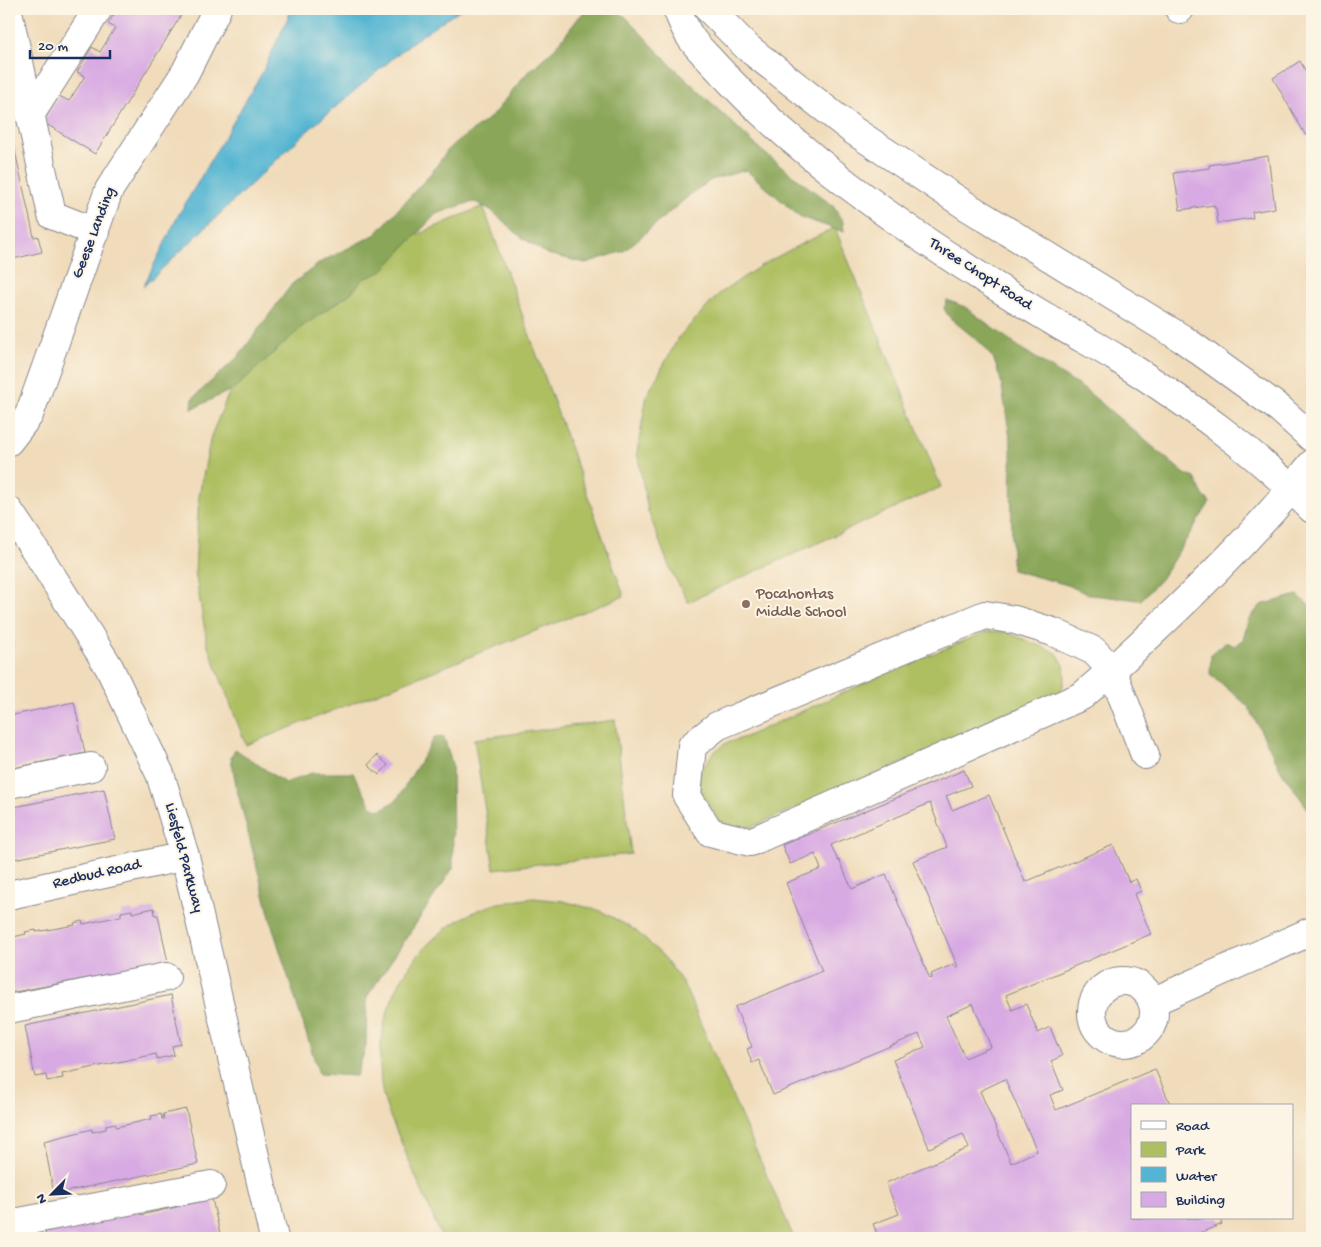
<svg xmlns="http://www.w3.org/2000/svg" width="1321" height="1247" font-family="'Gochi Hand',sans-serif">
  <rect width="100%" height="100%" fill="#fcf5e5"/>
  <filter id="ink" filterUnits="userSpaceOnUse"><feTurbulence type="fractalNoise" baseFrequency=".02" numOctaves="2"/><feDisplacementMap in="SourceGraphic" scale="10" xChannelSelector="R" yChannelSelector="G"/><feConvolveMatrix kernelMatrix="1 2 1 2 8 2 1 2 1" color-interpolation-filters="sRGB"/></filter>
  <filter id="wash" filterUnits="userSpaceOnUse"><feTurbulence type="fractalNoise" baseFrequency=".0096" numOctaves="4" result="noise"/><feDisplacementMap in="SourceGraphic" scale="20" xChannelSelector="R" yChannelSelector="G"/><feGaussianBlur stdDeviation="1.12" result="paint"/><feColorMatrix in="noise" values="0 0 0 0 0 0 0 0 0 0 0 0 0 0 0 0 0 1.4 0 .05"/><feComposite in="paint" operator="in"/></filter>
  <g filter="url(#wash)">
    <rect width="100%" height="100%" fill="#f0dbba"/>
    <g fill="#aebf62" stroke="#647760">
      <path d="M483 206 624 596 246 745 207 643 195 572 199 496 211 436 239 369 362 259Z"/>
      <path d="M835 228 941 487 688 602 670 569 648 511 637 452 647 395 679 337 720 293 762 265 803 243Z"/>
      <path d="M1004 631 1057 653 1064 665 1065 676 1062 690 1051 700 746 829 722 825 699 790V773L713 753 724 744 745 737 900 667 986 632Z"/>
      <path d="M615 720 631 854 494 869 474 739Z"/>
      <path d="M533 898 563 901 601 911 635 930 664 957 683 983 794 1238H442C429 1207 415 1176 402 1144 394 1125 383 1104 381 1083 372 1002 419 925 499 903 510 901 522 900 533 898Z"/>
    </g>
    <g fill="#8aa658" stroke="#526a5b">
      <path d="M589 9H612L626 17 666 60 762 151 833 206 843 222 844 232 800 217 746 170 711 180 691 194 624 251 586 263 547 254 521 237 491 210 475 202 465 204 436 214 381 272 363 279 351 293 303 326 235 388 192 409 193 398 238 357 292 284 321 262 376 234 432 172 450 147 491 117 525 75 555 48 580 16Z"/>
      <path d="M947 300 965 307 1019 347 1088 392 1185 474 1195 478 1203 495 1210 502 1161 579 1141 600 1091 595 1064 584 1012 570 1011 444 1001 381 994 360 982 344 950 318 944 309Z"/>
      <path d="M1298 595 1312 608V820L1306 806 1282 772 1248 706 1210 674 1211 654 1226 642 1235 646 1243 640 1248 620 1261 605Z"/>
      <path d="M444 737 452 764 453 868 367 997 366 1047 356 1076 319 1074 273 929 237 790 231 758 235 749 285 783 312 773H353L371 806 380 810 397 800 434 738Z"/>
    </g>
    <path fill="#53b5d2" stroke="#377298" d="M292 9H461L412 42 305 133 143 287 178 216 262 73Z"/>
    <g id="blocks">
      <g fill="#d8aae3" fill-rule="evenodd">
        <path d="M117 9H185L95 154 43 122 59 96 69 101 85 76 77 72 92 47 100 52 115 28 108 24Z"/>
        <path d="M1300 61 1305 70 1312 66V132L1306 136 1273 78Z"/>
        <path d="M9 124 34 237 38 236 42 252 9 260Z"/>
        <path d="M1268 156 1275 208 1252 212 1253 218 1218 223 1216 208H1214V205L1180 210 1174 173 1209 168V165Z"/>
        <path d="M9 622 14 645 9 646Z"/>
        <path d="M74 702 85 753 9 769V716Z"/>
        <path d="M377 755 388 765 379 775 368 765Z"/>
        <path d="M964 770 971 786 946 796 952 810 989 795 1025 882 1113 845 1129 882 1136 879 1141 891 1134 894 1151 934 1006 995 1012 1010 1026 1004 1038 1033 1050 1027 1062 1056 1051 1061 1063 1090 1050 1095 1056 1110 1155 1069 1171 1106H1132V1218H1219L1222 1224 1187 1238H879L873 1224 899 1214 886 1183 969 1148 963 1134 929 1148 893 1060 925 1047 919 1034 773 1095 759 1060 752 1063 747 1049 752 1047 735 1007 822 971 786 883 821 869 815 854 790 864 782 845ZM930 803 947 847 913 861 958 967 956 968 954 964 931 974 932 978 930 979 886 874 852 889 839 860 838 861 831 845ZM973 1004 991 1047 965 1058 946 1016ZM1005 1079 1037 1151 1011 1163 980 1091Z"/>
        <path d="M104 789 115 839 9 860V808Z"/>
        <path d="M154 908 155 915H158L168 963 9 993V938L26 934 25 932 36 930V932L75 925 74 923 82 921 83 924 121 916V912L132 910V913Z"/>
        <path d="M171 995 181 1044 172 1046 174 1055 157 1059 156 1054 62 1074 63 1078 47 1081 46 1075 35 1077 25 1026Z"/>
        <path d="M186 1109 198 1164 54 1194 44 1141 92 1129V1132L106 1129V1125L115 1123 116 1127 152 1119 151 1116 161 1114 162 1119H164L163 1114Z"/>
        <path d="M212 1199 221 1238H47L45 1232 140 1209 141 1215Z"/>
      </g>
    </g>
  </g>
  <g filter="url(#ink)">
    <use href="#blocks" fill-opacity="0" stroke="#86858c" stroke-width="1"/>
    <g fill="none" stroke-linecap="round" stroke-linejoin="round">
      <g stroke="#86858c" stroke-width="30">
        <g id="minor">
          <path d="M1179 9H1180"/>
          <path d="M9 16 52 215 95 232"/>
          <path d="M30 115 98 9"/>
          <path d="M9 441 29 415 109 190 185 73 217 9"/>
          <path d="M9 511 41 559 109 667 160 774 185 856 274 1238"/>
          <path d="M985 615 1015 620 1053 632 1094 651 1112 670 1082 696 750 842 710 832 687 796 692 746 717 726Z"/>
          <path d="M1145 755 1112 670C1183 605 1252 538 1312 464"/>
          <path d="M9 784 91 767"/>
          <path d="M9 895 185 856"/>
          <circle cx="1123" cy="1012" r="31"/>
          <path d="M1152 1002 1312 931"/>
          <path d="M9 1009 166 977"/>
          <path d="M9 1224 211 1185"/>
        </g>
      </g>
      <g stroke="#86858c" stroke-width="30">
        <g id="major">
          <path d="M677 9C681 18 685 30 691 38 697 47 706 55 713 63 737 89 762 114 789 137 870 207 959 265 1051 320 1073 334 1096 345 1118 359 1187 403 1255 451 1312 509"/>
          <path d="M709 9 748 48 851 129 968 207 1183 339 1280 409 1312 438"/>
        </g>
      </g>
      <use href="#minor" stroke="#fff" stroke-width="28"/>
      <use href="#major" stroke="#fff" stroke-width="28"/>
    </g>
  </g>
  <circle fill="#8d6e63" stroke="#fcf5e5" stroke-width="2" cx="746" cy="604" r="5"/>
  <g text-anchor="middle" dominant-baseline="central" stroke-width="4" stroke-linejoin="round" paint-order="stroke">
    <g font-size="16" fill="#1b2f5e" stroke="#fcf5e5">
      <text transform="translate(95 233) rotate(-69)">Geese Landing</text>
      <text transform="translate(980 275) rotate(33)">Three Chopt Road</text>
      <text transform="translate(183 858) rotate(75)">Liesfeld Parkway</text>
      <text transform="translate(97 875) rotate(-13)">Redbud Road</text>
    </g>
    <g font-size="16" fill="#785e54" stroke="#fcf5e5" text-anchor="start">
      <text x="756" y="595">Pocahontas<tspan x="756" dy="18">Middle School</tspan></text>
    </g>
  </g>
  <rect width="1321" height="1247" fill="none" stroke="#fcf5e5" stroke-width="30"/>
  <rect x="1131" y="1104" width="162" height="115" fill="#fcf5e5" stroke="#a2a6af"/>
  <rect x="1141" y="1121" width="25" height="8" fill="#ffffff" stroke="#a2a6af"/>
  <text x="1176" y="1130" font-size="15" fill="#1b2f5e">Road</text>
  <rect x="1141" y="1142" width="25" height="15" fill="#aebf62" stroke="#a2a6af"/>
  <text x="1176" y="1154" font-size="15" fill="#1b2f5e">Park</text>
  <rect x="1141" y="1167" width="25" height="15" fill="#53b5d2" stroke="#a2a6af"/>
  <text x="1176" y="1180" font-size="15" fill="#1b2f5e">Water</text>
  <rect x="1141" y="1192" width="25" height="15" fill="#d8aae3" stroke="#a2a6af"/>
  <text x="1176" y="1204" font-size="15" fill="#1b2f5e">Building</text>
  <g transform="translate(52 1194) rotate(246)" stroke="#fcf5e5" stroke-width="4" paint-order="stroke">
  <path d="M0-4L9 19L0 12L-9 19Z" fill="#1b2f5e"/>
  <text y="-8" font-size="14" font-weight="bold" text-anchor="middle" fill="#1b2f5e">N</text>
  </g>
  <path d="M30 50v8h80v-8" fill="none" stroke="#1b2f5e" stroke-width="2.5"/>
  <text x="38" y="50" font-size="15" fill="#1b2f5e" stroke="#fcf5e5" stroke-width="4" paint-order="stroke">20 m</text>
</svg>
